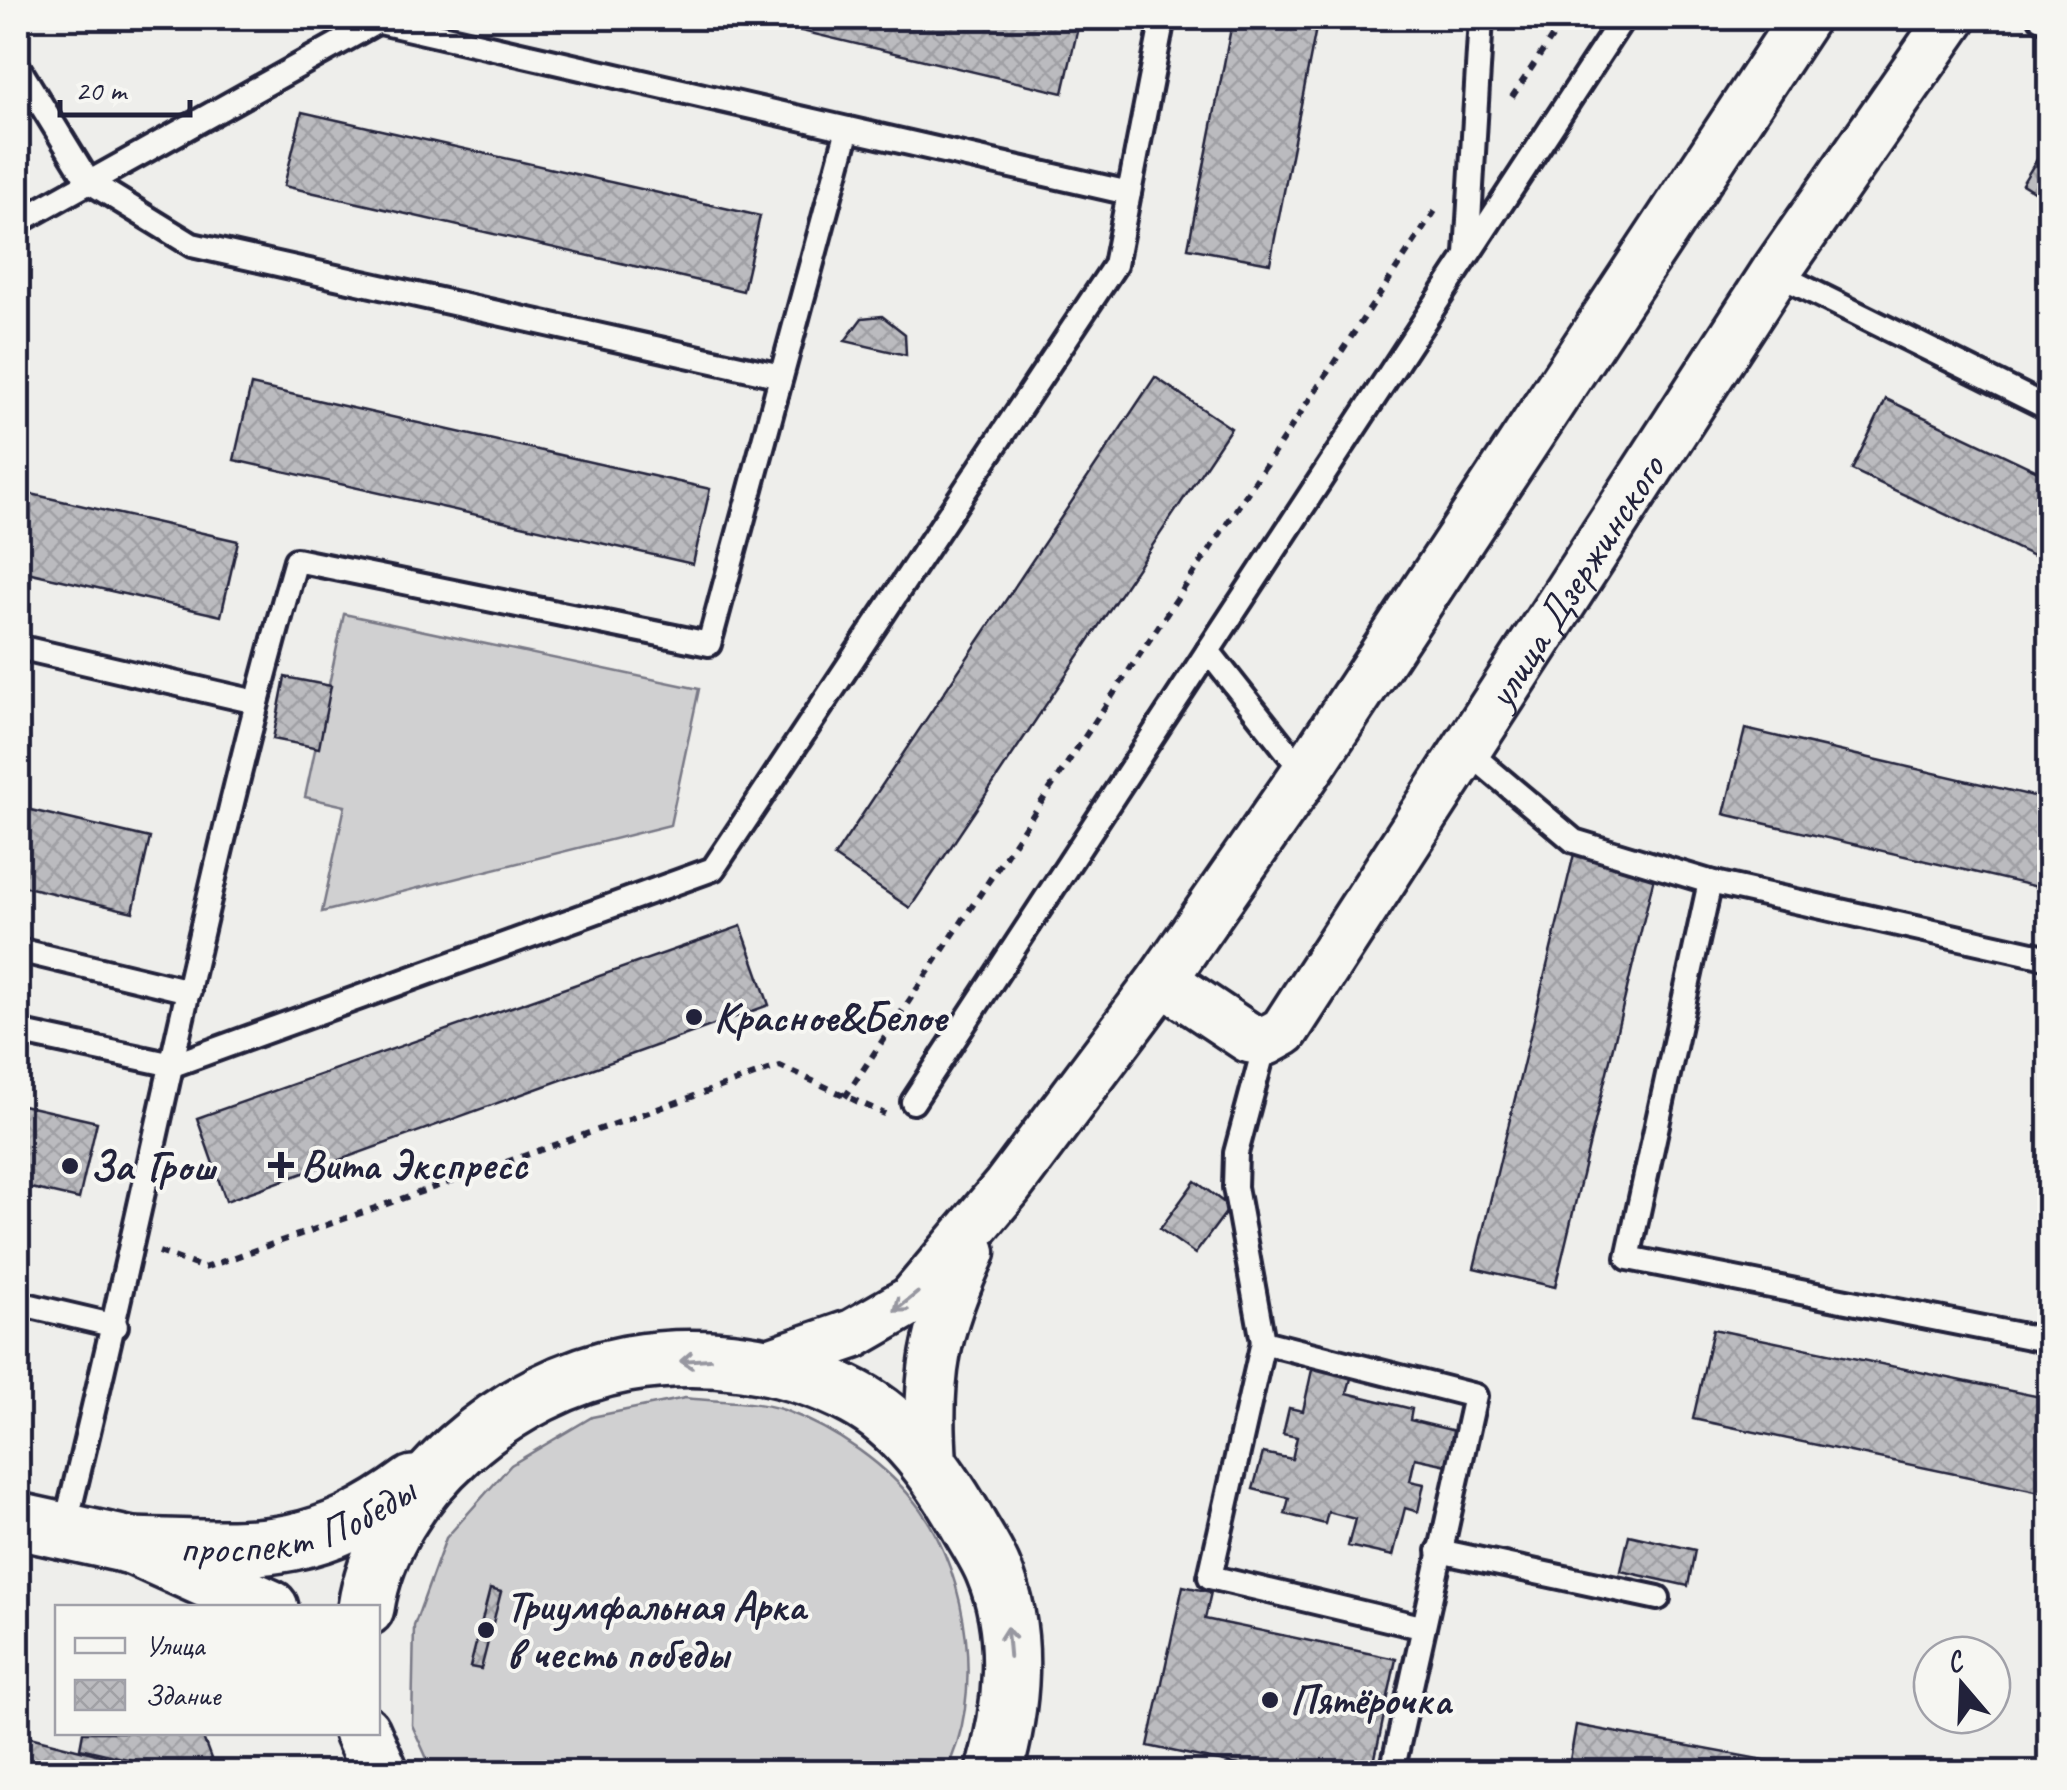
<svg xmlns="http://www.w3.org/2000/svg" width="2067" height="1790" font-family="Caveat,sans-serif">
  <defs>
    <pattern id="building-cross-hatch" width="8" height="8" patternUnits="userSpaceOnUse" patternTransform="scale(2.5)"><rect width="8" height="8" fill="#bbbbbf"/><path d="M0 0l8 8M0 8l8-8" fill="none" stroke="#a0a0a5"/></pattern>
  </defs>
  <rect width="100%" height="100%" fill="#eeeeeb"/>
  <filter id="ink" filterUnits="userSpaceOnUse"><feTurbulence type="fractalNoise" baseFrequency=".01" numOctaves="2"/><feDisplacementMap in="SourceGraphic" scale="20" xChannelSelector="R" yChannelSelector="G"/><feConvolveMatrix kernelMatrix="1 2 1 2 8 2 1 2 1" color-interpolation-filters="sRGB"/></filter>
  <g filter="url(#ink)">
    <g fill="#d0d0d1" stroke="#797986" stroke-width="2.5">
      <path d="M344 614 699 689 670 825 322 912 345 806 305 797Z"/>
      <path d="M685 1398C716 1402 755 1400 784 1410 835 1429 888 1465 920 1509 969 1577 985 1698 945 1772H433L412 1725 414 1626 446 1538 511 1465 592 1417Z"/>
    </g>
    <g fill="url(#building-cross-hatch)" stroke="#22223b" stroke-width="2.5">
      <path d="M747 18H1056L1079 23 1063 93Z"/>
      <path d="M1233 18H1318L1270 263 1188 248Z"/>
      <path d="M302 112 760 216 743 291 284 186Z"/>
      <path d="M2050 138V201L2022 184Z"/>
      <path d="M882 316 905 334 906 355 845 341 862 318Z"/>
      <path d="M1155 377 1231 428 910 908 834 857Z"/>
      <path d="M251 385 710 489 693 564 234 460Z"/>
      <path d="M1886 399 2050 477V564L1852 470Z"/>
      <path d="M18 491 238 541 221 616 18 570Z"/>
      <path d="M285 677 331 686 319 748 273 739Z"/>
      <path d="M1745 729 2050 800V890L1724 814Z"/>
      <path d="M18 807 150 838 133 912 18 885Z"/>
      <path d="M1574 854 1655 873 1555 1287 1474 1268Z"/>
      <path d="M741 926 769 1005 226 1201 197 1118Z"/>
      <path d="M18 1104 97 1122 79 1199 18 1185Z"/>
      <path d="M1195 1181 1230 1207 1195 1254 1160 1229Z"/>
      <path d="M1713 1329 2050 1399V1494L1693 1419Z"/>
      <path d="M1313 1365 1352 1375 1347 1393 1412 1409 1410 1420 1455 1431 1447 1465 1415 1458 1410 1481 1424 1484 1418 1512 1405 1508 1393 1556 1348 1546 1355 1519 1328 1512 1325 1524 1285 1514 1289 1498 1253 1489 1263 1453 1292 1459 1297 1437 1283 1434 1289 1408 1303 1411Z"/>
      <path d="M1629 1535 1695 1550 1688 1586 1621 1571Z"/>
      <path d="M1183 1586 1211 1592 1205 1619 1396 1659 1372 1772H1272L1148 1746Z"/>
      <path d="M490 1589 501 1592 481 1669 470 1667Z"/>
      <path d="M1576 1725 1818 1770V1772H1568Z"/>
      <path d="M83 1732H201L216 1772H152L149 1764 80 1748Z"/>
      <path d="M18 1734 147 1767 149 1772H18Z"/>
    </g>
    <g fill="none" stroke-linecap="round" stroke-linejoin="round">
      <g stroke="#22223b" stroke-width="30">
        <g id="lane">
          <path d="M2041 18 2050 22"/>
          <path d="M18 67 88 181 192 245 781 376"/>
          <path d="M848 129 1129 193"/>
          <path d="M18 222 384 18"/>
          <path d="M1467 254 1481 18"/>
          <path d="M1775 273 2050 409"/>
          <path d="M18 647 256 702"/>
          <path d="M1466 750 1574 841 1710 882"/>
          <path d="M1305 774 1208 651 1623 18"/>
          <path d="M18 950 189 991"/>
          <path d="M2050 958 1710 882 1628 1258 2050 1341"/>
          <path d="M18 1032 173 1065 713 869 1115 265 1163 18"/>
          <path d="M913 1102 1208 651"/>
          <path d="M18 1303 116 1326"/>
          <path d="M1263 1342 1235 1187 1236 1153 1266 1041"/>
          <path d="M64 1531C145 1208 204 880 296 560L709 644 848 129 380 22"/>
          <path d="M1439 1551 1658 1598"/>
          <path d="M1392 1772 1475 1396 1263 1342 1210 1577 1421 1627"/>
        </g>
      </g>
      <g stroke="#22223b" stroke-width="55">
        <g id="street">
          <path id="s1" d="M1162 980 1249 1038 1266 1041 1284 1031 1775 273 1952 18"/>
          <path d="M766 1364 853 1334 912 1300 1007 1187 1162 980 1305 774 1804 18"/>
          <path d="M932 1462C926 1376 934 1331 971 1252"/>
        </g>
      </g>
      <g stroke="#22223b" stroke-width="62">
        <g id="primary">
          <path d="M18 1521 132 1546 270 1608"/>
          <path id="s2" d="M132 1546C252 1549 312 1559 413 1484"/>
          <path d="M366 1608C384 1488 511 1385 627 1364 704 1351 785 1361 855 1398 904 1424 938 1473 965 1519 974 1536 987 1554 994 1572 1020 1634 1012 1710 994 1772"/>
          <path d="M362 1732 380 1772"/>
        </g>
      </g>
      <g stroke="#22223b" stroke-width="6" stroke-dasharray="8 8" stroke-linecap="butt">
        <path d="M1512 97 1565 18"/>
        <path d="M845 1097 1435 211"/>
        <path d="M159 1252 204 1268 780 1066 885 1114"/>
      </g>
      <use href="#lane" stroke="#f6f6f2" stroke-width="22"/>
      <use href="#street" stroke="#f6f6f2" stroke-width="48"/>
      <use href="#primary" stroke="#f6f6f2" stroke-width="55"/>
    </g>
    <defs><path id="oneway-shaft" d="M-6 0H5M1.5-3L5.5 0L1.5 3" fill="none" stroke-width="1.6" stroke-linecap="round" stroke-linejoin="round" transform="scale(2.5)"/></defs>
    <g stroke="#9797a0">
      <use href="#oneway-shaft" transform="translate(906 1302) rotate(141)"/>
      <use href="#oneway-shaft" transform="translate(695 1360) rotate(176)"/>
      <use href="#oneway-shaft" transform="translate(1008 1642) rotate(-95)"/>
    </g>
  </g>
  <g fill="#22223b" stroke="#f6f6f2" stroke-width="4">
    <circle cx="694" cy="1017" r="10"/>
    <path d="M276 1150h10v10h10v10h-10v10h-10v-10h-10v-10h10z"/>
    <circle cx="70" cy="1166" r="10"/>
    <circle cx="486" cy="1630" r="10"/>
    <circle cx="1270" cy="1700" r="10"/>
  </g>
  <g text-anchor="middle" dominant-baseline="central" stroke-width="8" stroke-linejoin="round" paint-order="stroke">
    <g font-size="42" fill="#22223b" stroke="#f6f6f2">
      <text stroke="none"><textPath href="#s1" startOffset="678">улица Дзержинского</textPath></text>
      <text stroke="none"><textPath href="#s2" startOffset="170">проспект Победы</textPath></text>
    </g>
    <g font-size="42" font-weight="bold" fill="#22223b" stroke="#f6f6f2" text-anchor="start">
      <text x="714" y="1017">Красное&amp;Белое</text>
      <text x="301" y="1165">Вита Экспресс</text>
      <text x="90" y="1166">За Грош</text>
      <text x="506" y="1606">Триумфальная Арка<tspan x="506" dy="48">в честь победы</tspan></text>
      <text x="1290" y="1700">Пятёрочка</text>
    </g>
  </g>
  <rect width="2067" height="1790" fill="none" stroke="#f6f6f2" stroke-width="60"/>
  <rect x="30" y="30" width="2007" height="1730" fill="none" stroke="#22223b" stroke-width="4" filter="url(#ink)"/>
  <rect x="55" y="1605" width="325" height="130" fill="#f6f6f2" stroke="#a1a1a9" stroke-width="2.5"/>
  <rect x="75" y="1638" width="50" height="15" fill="#f6f6f2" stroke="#a1a1a9" stroke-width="2.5"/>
  <text x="145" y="1655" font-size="30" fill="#22223b">Улица</text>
  <rect x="75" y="1680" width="50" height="30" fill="url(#building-cross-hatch)" stroke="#a1a1a9" stroke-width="2.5"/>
  <text x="145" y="1705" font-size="30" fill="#22223b">Здание</text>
  <g transform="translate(1962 1685) rotate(341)"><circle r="48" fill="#f6f6f2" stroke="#a1a1a9" stroke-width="2.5"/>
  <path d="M0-8L18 38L0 25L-18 38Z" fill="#22223b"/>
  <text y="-15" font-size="28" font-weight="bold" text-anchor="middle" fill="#22223b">С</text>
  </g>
  <path d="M60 100v15h130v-15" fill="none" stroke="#22223b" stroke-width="5"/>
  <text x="75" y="100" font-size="30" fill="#22223b" stroke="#f6f6f2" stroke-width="8" paint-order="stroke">20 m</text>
</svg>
